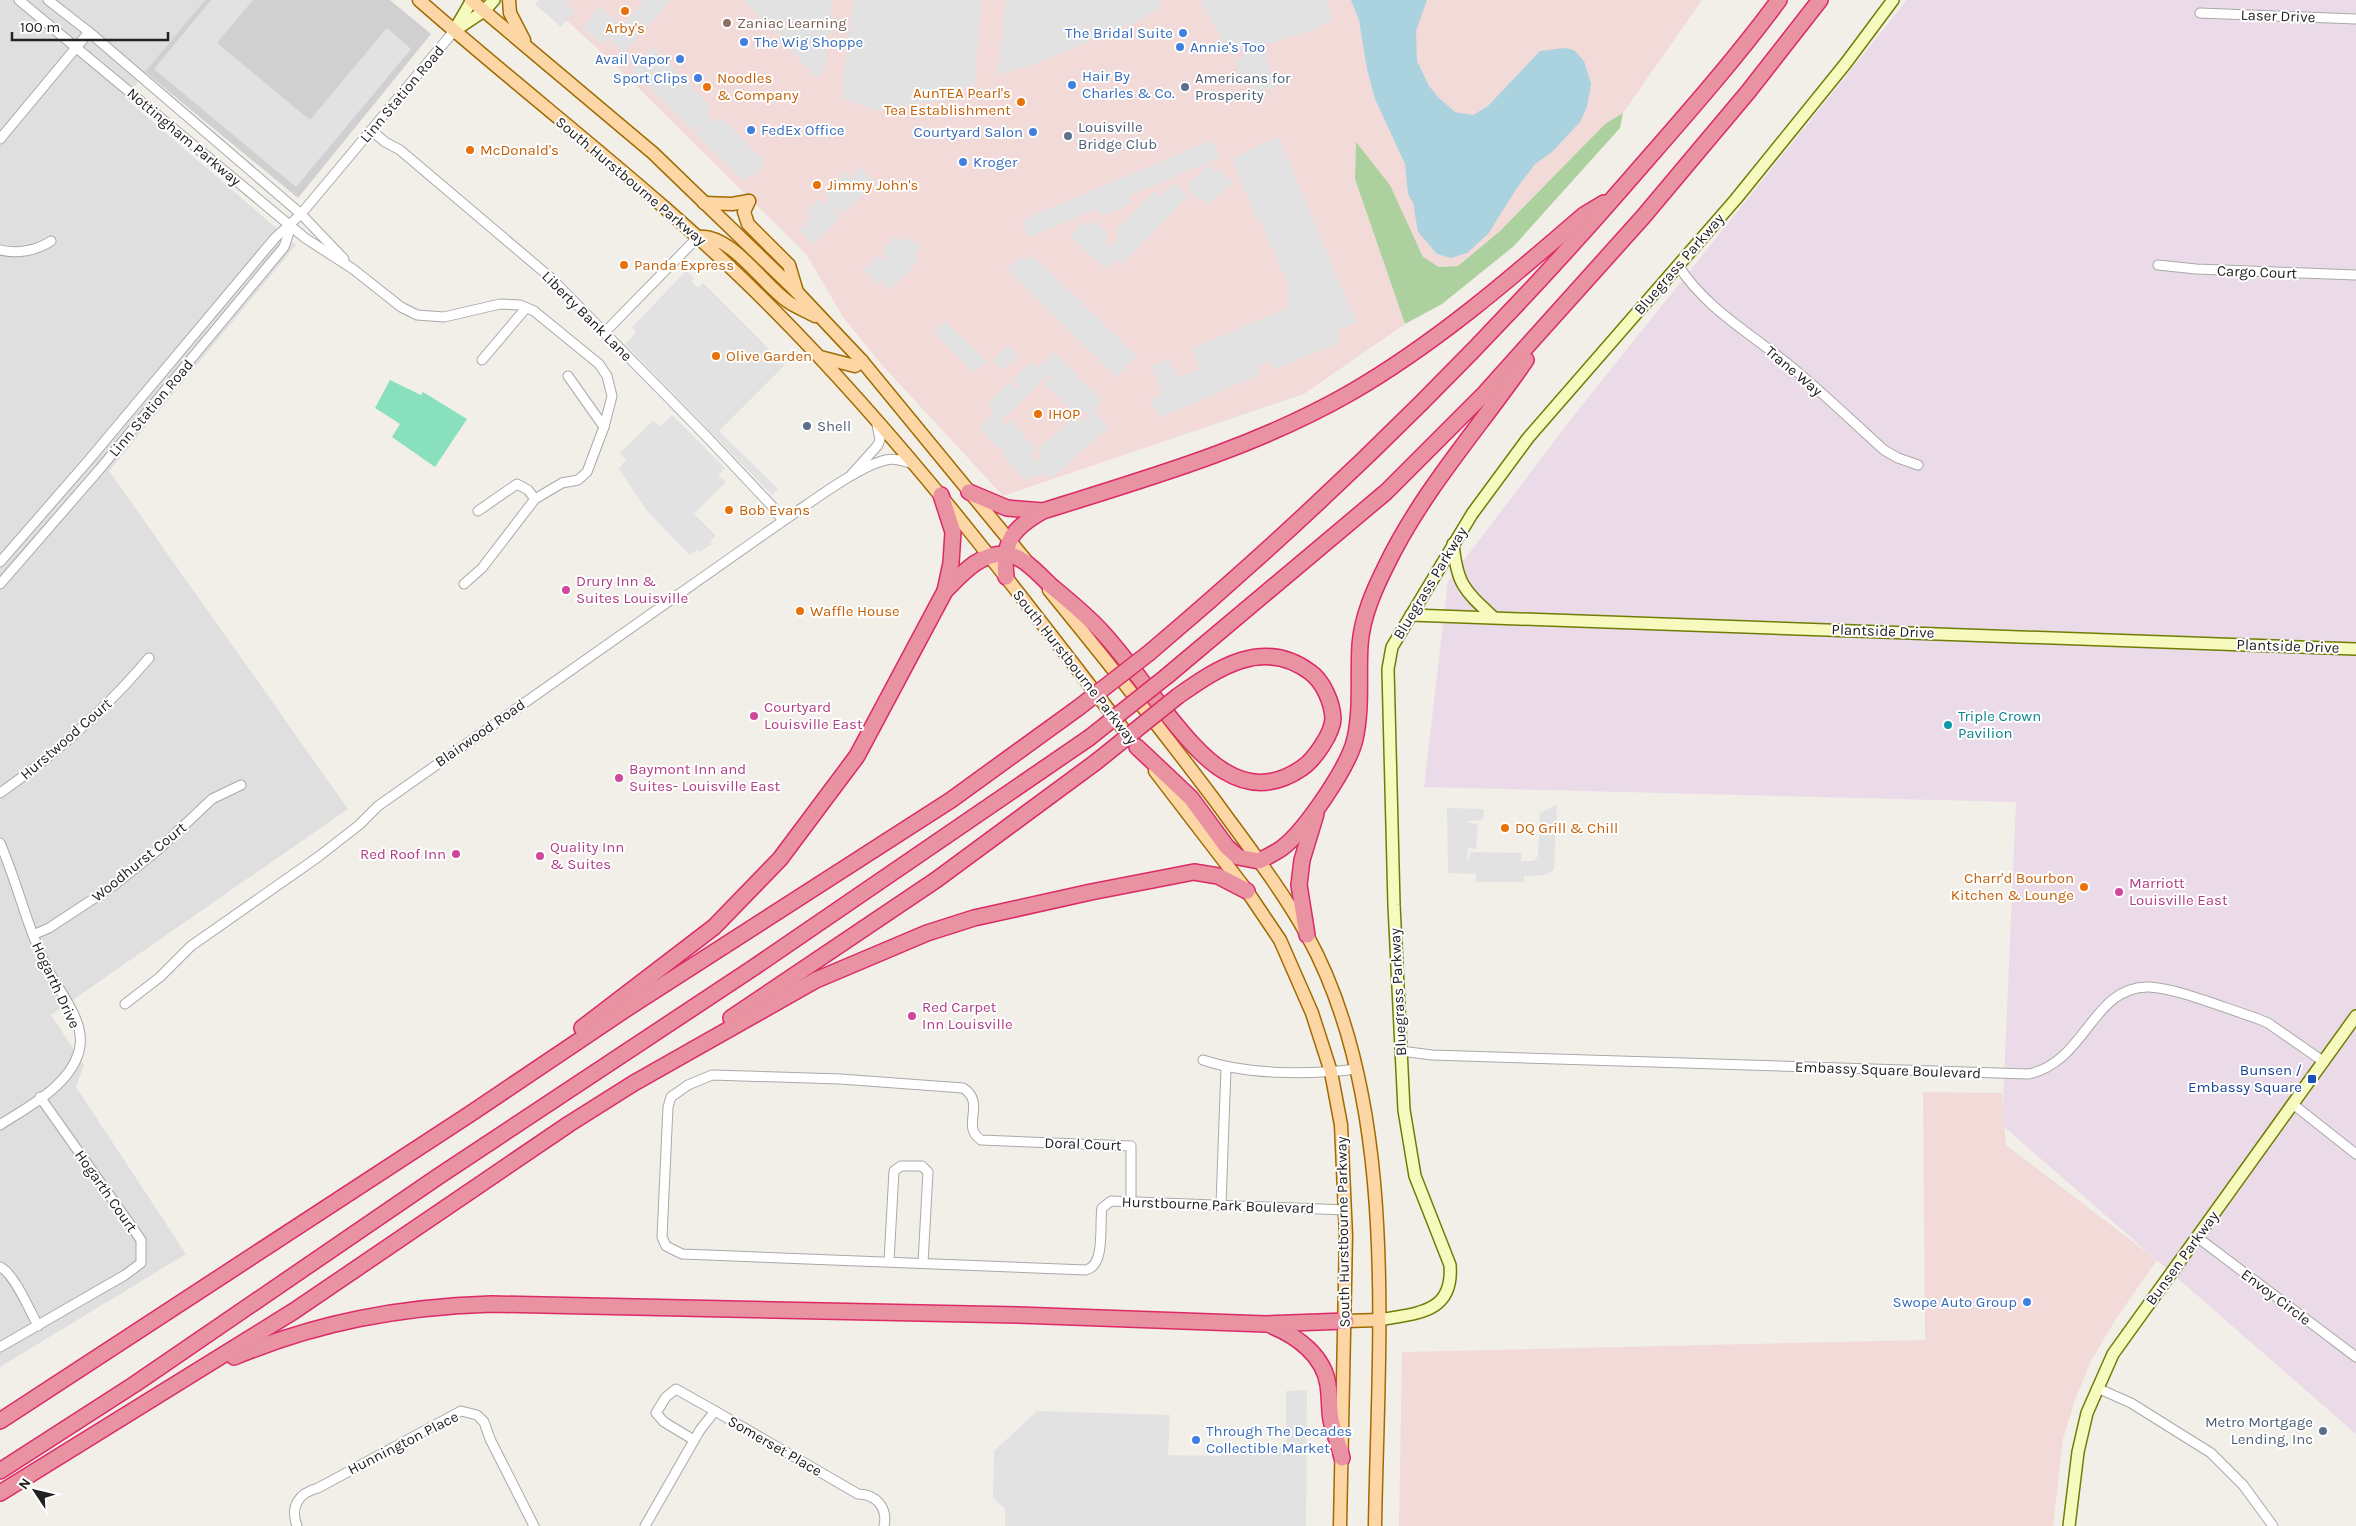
<svg xmlns="http://www.w3.org/2000/svg" width="2356" height="1526" font-family="Karla,sans-serif">
  <rect width="100%" height="100%" fill="#f2efe9"/>
  <path fill="#e0dfdf" d="M0 0H205L125 98 296 245 109 471 348 809 51 1015 84 1065 76 1087 186 1254 0 1367Z"/>
  <g fill="#f2dad9">
    <path d="M544 0H1702L1623 113 1605 124 1500 231 1458 266 1439 267 1423 257 1390 185 1356 143 1355 179 1405 324 1304 394 1003 496 882 365 843 317 806 254 612 62Z"/>
    <path d="M1923 1092 2002 1093 2006 1145 2157 1260 2116 1319 2091 1361 2075 1400 2063 1439 2053 1526H1399L1402 1352 1925 1340Z"/>
  </g>
  <path fill="#ebdbe8" d="M1907 0H2356V1434L2002 1125 2016 802 1424 787 1448 581 1575 414Z"/>
  <path fill="#d0d0d0" d="M205 0H390L431 34 298 198 145 72Z"/>
  <path fill="#add19e" d="M1623 113 1620 128 1514 246 1442 304 1405 324 1355 179 1356 142 1390 185 1423 257 1439 267 1458 266 1500 231 1605 124Z"/>
  <path fill="#88e0be" d="M390 380 421 395 423 392 467 419 435 467 392 437 400 424 375 408Z"/>
  <g fill="#e2e2e2" fill-rule="evenodd">
    <path d="M211 0H253L217 43 310 120 387 28 411 49 296 187 154 69Z"/>
    <path d="M539 0H570L566 4 575 11 561 27 535 4Z"/>
    <path d="M641 0H671L624 53 608 38 602 45 583 27 600 6 618 23 613 29 617 31 643 2Z"/>
    <path d="M744 0H832L825 68 818 79Z"/>
    <path d="M853 0H981L975 84 938 101 878 111 841 98Z"/>
    <path d="M1006 0H1160L1159 8 1137 22 1037 63 997 75Z"/>
    <path d="M1200 0H1327L1333 21 1322 24 1320 28 1255 48 1256 53 1264 50 1276 87 1255 93 1249 73 1240 75 1235 59 1244 57V53L1242 50 1231 56Z"/>
    <path d="M653 47 711 107 705 113 715 123 721 117 766 163 752 178 749 176 743 181 695 134 702 128 701 125 693 131 632 70Z"/>
    <path d="M1278 136 1357 323 1347 326 1338 332 1341 342 1274 369 1269 361 1258 367 1261 374 1159 418 1150 400 1161 396 1162 393 1151 366 1168 359 1178 378 1200 369 1191 349 1288 308V284L1260 221 1258 222 1232 159Z"/>
    <path d="M1212 140 1219 158 1129 196 1132 203 1101 216 1097 209 1029 237 1022 220Z"/>
    <path d="M1208 165 1216 171 1219 170 1233 183 1209 204 1203 198 1200 201 1186 187Z"/>
    <path d="M860 167 875 183 844 213 836 208 835 211 841 216 813 245 799 230 811 218 806 212 818 200 825 204 829 198 824 193 846 172 852 177Z"/>
    <path d="M1174 183 1188 196 1121 265 1114 260 1105 269 1070 236 1083 222 1088 226 1095 221 1109 235 1105 242 1109 247 1112 246 1119 238 1115 232 1153 192 1160 196Z"/>
    <path d="M895 236 901 242 908 237 921 248 915 254 920 259 890 291 882 282 878 283 863 270 877 256 881 260H885L887 257 882 251Z"/>
    <path d="M1032 255 1137 356 1116 377 1007 269 1020 257 1028 259Z"/>
    <path d="M686 271 694 278 692 281 695 286 699 287 703 283 785 365 719 431 778 489 772 495 625 344 636 333 632 327Z"/>
    <path d="M945 321 986 361 974 373 934 333Z"/>
    <path d="M1008 345 1018 356 1003 371 992 360Z"/>
    <path d="M1054 352 1079 376 1074 385 1081 379 1102 400 1093 410 1109 428 1050 479 1045 473 1040 477 1031 476 1025 481 1002 454 1007 447 1000 450 979 428 993 412 988 404 1009 382 1016 388H1018L1019 385 1013 379 1031 361 1038 368ZM1047 376 1049 378 1045 384 1077 415 1082 410 1089 416 1082 422 1075 416 1037 450 1042 457 1038 462 1030 455 1035 449 1010 419 1005 425 1001 422Z"/>
    <path d="M672 415 725 468 718 475 726 482 694 514 716 536 710 541 712 544 700 552 698 549 690 555 647 511 619 469 626 460 620 453 653 421 660 426Z"/>
    <path d="M1557 805 1554 870 1545 875 1524 876V882H1476V874L1448 873 1447 808 1484 809 1483 820 1468 821V823L1478 824 1476 849 1468 848 1467 860H1469L1470 852 1522 853 1521 861H1534L1538 856 1540 813Z"/>
    <path d="M1307 1390 1306 1526H1005V1509L993 1498 994 1451 1037 1411 1170 1415 1168 1455 1222 1456V1448H1286V1391Z"/>
  </g>
  <path fill="#aad3df" d="M1351 0H1427L1416 31 1417 61 1429 86 1438 97 1455 112 1473 115 1488 106 1540 51 1565 48 1574 50 1584 61 1591 84 1587 107 1580 122 1552 152 1535 164 1517 188 1488 234 1467 253 1451 258 1437 254 1418 232 1413 203 1408 194 1405 164 1375 99 1367 69 1359 20Z"/>
  <g fill="none" stroke-linecap="round" stroke-linejoin="round">
    <g stroke="#a9a9a9" stroke-width="11">
      <g id="street">
        <path d="M19 0 305 238 353 269 401 307 417 315 444 317 500 304 520 305 534 311 599 364 607 376 612 396 604 427 587 472 578 480 562 483 535 499 482 568 464 584"/>
        <path d="M48 0 89 32 301 214 344 259"/>
        <path d="M2200 13 2356 19"/>
        <path d="M371 130 385 142 400 150 551 278 707 437 771 505 783 521"/>
        <path d="M0 139 89 32"/>
        <path d="M0 250C17 254 36 251 51 241"/>
        <path d="M1678 265C1704 307 1750 333 1788 364 1821 391 1852 421 1884 450L1898 458 1918 465"/>
        <path d="M2158 265 2196 269 2356 275"/>
        <path d="M604 333 698 237"/>
        <path d="M482 360 526 308"/>
        <path d="M568 376 604 427"/>
        <path d="M852 474 878 445 880 439 876 420"/>
        <path d="M478 511 517 484 528 490 535 499"/>
        <path d="M0 562 88 461 275 238 301 214 454 31"/>
        <path d="M0 584 99 470 284 247 291 226"/>
        <path d="M0 793C56 754 105 710 149 658"/>
        <path d="M0 843C18 884 27 928 47 968 59 992 87 1022 79 1051 70 1086 27 1107 0 1125"/>
        <path d="M33 935 49 928 113 886 159 849 212 799 241 785"/>
        <path d="M125 1004 160 977 191 946 318 857 359 825 378 806 783 521C809 504 858 466 886 460 896 458 903 461 913 464"/>
        <path d="M1401 1051 1432 1055 2029 1074C2087 1061 2092 986 2149 987 2177 988 2227 1009 2256 1018L2268 1023 2324 1062"/>
        <path d="M1203 1060C1247 1075 1310 1075 1356 1069"/>
        <path d="M2294 1105 2356 1154"/>
        <path d="M1131 1201V1146L981 1140C960 1126 987 1103 963 1088L840 1079 712 1075 688 1085 671 1097 668 1107 662 1237 666 1246 682 1254 1086 1270C1106 1265 1099 1225 1102 1208L1111 1201 1346 1210"/>
        <path d="M1221 1204 1226 1068"/>
        <path d="M2197 1237 2356 1357"/>
        <path d="M889 1261 894 1171 901 1166H922L928 1172 923 1263"/>
        <path d="M0 1267C14 1273 30 1311 38 1326"/>
        <path d="M0 1347 125 1275 141 1263V1240L40 1097"/>
        <path d="M2097 1388 2131 1403 2211 1453 2243 1485 2273 1526"/>
        <path d="M694 1440 664 1422 656 1413 666 1397 676 1389 715 1411"/>
        <path d="M297 1526C290 1507 298 1493 318 1488L461 1411 477 1415 484 1422 490 1439 534 1526"/>
        <path d="M645 1526 700 1430 715 1411 858 1494C876 1494 888 1508 884 1526"/>
      </g>
    </g>
    <g stroke="#707d05" stroke-width="14">
      <g id="secondary">
        <path d="M455 29 472 0"/>
        <path d="M454 31 484 11 494 0"/>
        <path d="M1453 544C1457 584 1464 590 1492 616"/>
        <path d="M1411 615 2356 649"/>
        <path d="M1379 1320C1416 1313 1454 1314 1450 1265L1415 1176 1404 1110 1394 905 1388 669 1392 647 1472 514 1528 438 1736 199 1846 63 1893 0"/>
        <path d="M2069 1526 2078 1452 2087 1413 2113 1354 2356 1016"/>
      </g>
    </g>
    <g stroke="#a06b00" stroke-width="15">
      <g id="primary">
        <path d="M419 0C537 104 665 199 775 311 907 444 1020 594 1134 743"/>
        <path d="M471 0 653 153 797 292 862 361 1028 563"/>
        <path d="M509 0 510 13 524 40"/>
        <path d="M749 201 744 212 748 224 789 265 797 292"/>
        <path d="M704 203 732 204 749 201"/>
        <path d="M698 237C730 233 762 283 787 301 795 307 806 311 815 316"/>
        <path d="M820 357 855 366 862 361"/>
        <path d="M1049 590C1106 660 1162 730 1216 802 1247 845 1281 888 1307 935 1400 1104 1378 1339 1375 1526"/>
        <path d="M1155 771 1247 891 1280 940 1312 1013 1331 1072 1341 1125 1346 1236 1340 1526"/>
        <path d="M1346 1321 1379 1320"/>
      </g>
    </g>
    <g stroke="#dc2a67" stroke-width="18">
      <g id="highway">
        <path d="M969 492 1007 508 1043 511"/>
        <path d="M1006 577C1002 541 1013 528 1043 511 1148 478 1254 448 1350 393 1435 344 1510 279 1584 215L1604 203"/>
        <path d="M945 591C962 574 978 554 1004 554 1021 554 1039 574 1050 585 1068 600 1088 616 1103 633 1125 657 1144 685 1164 710 1199 754 1242 809 1302 768 1314 760 1333 733 1333 718 1332 702 1323 681 1310 672 1263 637 1218 668 1178 696"/>
        <path d="M1149 653C1319 509 1478 354 1624 186 1677 125 1731 65 1779 0"/>
        <path d="M1167 676 1386 492 1485 393 1643 217 1748 92 1820 0"/>
        <path d="M1137 747 1191 798 1227 847 1238 857 1259 861C1267 857 1275 853 1282 848 1305 831 1349 766 1355 739 1362 707 1358 676 1360 645 1362 617 1374 590 1386 566 1422 491 1479 428 1526 360"/>
        <path d="M1307 935 1299 885 1302 860 1316 814"/>
        <path d="M731 1018 936 880 1096 762"/>
        <path d="M582 1028 714 927 780 859 857 756 945 591 951 563 953 532 941 495"/>
        <path d="M1272 1326C1297 1336 1324 1356 1328 1385 1330 1397 1329 1409 1331 1420 1334 1433 1339 1445 1342 1458"/>
        <path d="M234 1357C319 1322 399 1307 491 1304L1018 1315 1266 1324 1346 1321"/>
        <path d="M0 1421 470 1114 629 1007 951 800 1078 708"/>
        <path d="M0 1471 135 1384 439 1176 753 968 1089 738"/>
        <path d="M0 1493 294 1311 569 1124 634 1083 816 980 927 933 974 918 1091 892 1194 872 1218 876 1247 891"/>
      </g>
    </g>
    <use href="#street" stroke="#fff" stroke-width="9"/>
    <use href="#secondary" stroke="#f7fabf" stroke-width="11"/>
    <use href="#primary" stroke="#fcd6a4" stroke-width="12"/>
    <use href="#highway" stroke="#e892a2" stroke-width="15"/>
    <g stroke="#dc2a67" stroke-width="18" stroke-linecap="butt">
      <g id="highway-bridge">
        <path d="M1078 708 1149 653"/>
        <path d="M1089 738 1167 676"/>
        <path d="M1096 762 1178 696"/>
      </g>
    </g>
    <use href="#highway-bridge" stroke="#e892a2" stroke-width="15"/>
  </g>
  <g fill="#e8710a" stroke="#fff" stroke-width="2">
    <circle cx="625" cy="11" r="5"/>
    <circle cx="707" cy="87" r="5"/>
    <circle cx="1021" cy="102" r="5"/>
    <circle cx="470" cy="150" r="5"/>
    <circle cx="817" cy="185" r="5"/>
    <circle cx="624" cy="265" r="5"/>
    <circle cx="716" cy="356" r="5"/>
    <circle cx="1038" cy="414" r="5"/>
    <circle cx="729" cy="510" r="5"/>
    <circle cx="800" cy="611" r="5"/>
    <circle cx="1505" cy="828" r="5"/>
    <circle cx="2084" cy="887" r="5"/>
  </g>
  <circle fill="#8d6e63" stroke="#fff" stroke-width="2" cx="727" cy="23" r="5"/>
  <g fill="#3f7fe0" stroke="#fff" stroke-width="2">
    <circle cx="1183" cy="33" r="5"/>
    <circle cx="744" cy="42" r="5"/>
    <circle cx="1180" cy="47" r="5"/>
    <circle cx="680" cy="59" r="5"/>
    <circle cx="698" cy="78" r="5"/>
    <circle cx="1072" cy="85" r="5"/>
    <circle cx="751" cy="130" r="5"/>
    <circle cx="1033" cy="132" r="5"/>
    <circle cx="963" cy="162" r="5"/>
    <circle cx="2027" cy="1302" r="5"/>
    <circle cx="1196" cy="1440" r="5"/>
  </g>
  <g fill="#5c6f8a" stroke="#fff" stroke-width="2">
    <circle cx="1185" cy="87" r="5"/>
    <circle cx="1068" cy="136" r="5"/>
    <circle cx="807" cy="426" r="5"/>
    <circle cx="2323" cy="1431" r="5"/>
  </g>
  <g fill="#d1479c" stroke="#fff" stroke-width="2">
    <circle cx="566" cy="590" r="5"/>
    <circle cx="754" cy="716" r="5"/>
    <circle cx="619" cy="778" r="5"/>
    <circle cx="456" cy="854" r="5"/>
    <circle cx="540" cy="856" r="5"/>
    <circle cx="2119" cy="892" r="5"/>
    <circle cx="912" cy="1016" r="5"/>
  </g>
  <circle fill="#0f9aa8" stroke="#fff" stroke-width="2" cx="1948" cy="725" r="5"/>
  <rect fill="#1a4fb4" stroke="#fff" stroke-width="2" x="2307" y="1074" width="10" height="10" rx="2.5"/>
  <g text-anchor="middle" dominant-baseline="central" stroke-width="4" stroke-linejoin="round" paint-order="stroke">
    <g font-size="15" fill="#222" stroke="#fff">
      <text transform="translate(2278 16) rotate(2)">Laser Drive</text>
      <text transform="translate(402 94) rotate(-50)">Linn Station Road</text>
      <text transform="translate(184 137) rotate(40)">Nottingham Parkway</text>
      <text transform="translate(631 181) rotate(40)">South Hurstbourne Parkway</text>
      <text transform="translate(1679 264) rotate(-49)">Bluegrass Parkway</text>
      <text transform="translate(2257 272) rotate(2)">Cargo Court</text>
      <text transform="translate(587 316) rotate(45)">Liberty Bank Lane</text>
      <text transform="translate(1794 371) rotate(40)">Trane Way</text>
      <text transform="translate(151 408) rotate(-50)">Linn Station Road</text>
      <text transform="translate(1430 583) rotate(-59)">Bluegrass Parkway</text>
      <text transform="translate(1883 631) rotate(2)">Plantside Drive</text>
      <text transform="translate(2288 646) rotate(2)">Plantside Drive</text>
      <text transform="translate(1075 667) rotate(52)">South Hurstbourne Parkway</text>
      <text transform="translate(480 733) rotate(-35)">Blairwood Road</text>
      <text transform="translate(66 739) rotate(-41)">Hurstwood Court</text>
      <text transform="translate(139 862) rotate(-39)">Woodhurst Court</text>
      <text transform="translate(56 985) rotate(65)">Hogarth Drive</text>
      <text transform="translate(1398 992) rotate(-93)">Bluegrass Parkway</text>
      <text transform="translate(1888 1070) rotate(2)">Embassy Square Boulevard</text>
      <text transform="translate(1083 1144) rotate(2)">Doral Court</text>
      <text transform="translate(106 1191) rotate(55)">Hogarth Court</text>
      <text transform="translate(1218 1205) rotate(2)">Hurstbourne Park Boulevard</text>
      <text transform="translate(1343 1232) rotate(-91)">South Hurstbourne Parkway</text>
      <text transform="translate(2182 1258) rotate(-54)">Bunsen Parkway</text>
      <text transform="translate(2276 1297) rotate(37)">Envoy Circle</text>
      <text transform="translate(403 1443) rotate(-27)">Hunnington Place</text>
      <text transform="translate(775 1446) rotate(30)">Somerset Place</text>
    </g>
    <g font-size="15" fill="#785e54" stroke="#fff" text-anchor="start">
      <text x="737" y="23">Zaniac Learning</text>
    </g>
    <g font-size="15" fill="#c56008" stroke="#fff" text-anchor="start">
      <text x="625" y="28" text-anchor="middle">Arby's</text>
      <text x="717" y="78">Noodles<tspan x="717" dy="17">&amp; Company</tspan></text>
      <text x="1011" y="93" text-anchor="end">AunTEA Pearl's<tspan x="1011" dy="17">Tea Establishment</tspan></text>
      <text x="480" y="150">McDonald's</text>
      <text x="827" y="185">Jimmy John's</text>
      <text x="634" y="265">Panda Express</text>
      <text x="726" y="356">Olive Garden</text>
      <text x="1048" y="414">IHOP</text>
      <text x="739" y="510">Bob Evans</text>
      <text x="810" y="611">Waffle House</text>
      <text x="1515" y="828">DQ Grill &amp; Chill</text>
      <text x="2074" y="878" text-anchor="end">Charr'd Bourbon<tspan x="2074" dy="17">Kitchen &amp; Lounge</tspan></text>
    </g>
    <g font-size="15" fill="#366cbe" stroke="#fff" text-anchor="start">
      <text x="1173" y="33" text-anchor="end">The Bridal Suite</text>
      <text x="754" y="42">The Wig Shoppe</text>
      <text x="1190" y="47">Annie's Too</text>
      <text x="670" y="59" text-anchor="end">Avail Vapor</text>
      <text x="1082" y="76">Hair By<tspan x="1082" dy="17">Charles &amp; Co.</tspan></text>
      <text x="688" y="78" text-anchor="end">Sport Clips</text>
      <text x="761" y="130">FedEx Office</text>
      <text x="1023" y="132" text-anchor="end">Courtyard Salon</text>
      <text x="973" y="162">Kroger</text>
      <text x="2017" y="1302" text-anchor="end">Swope Auto Group</text>
      <text x="1206" y="1431">Through The Decades<tspan x="1206" dy="17">Collectible Market</tspan></text>
    </g>
    <g font-size="15" fill="#4e5e75" stroke="#fff" text-anchor="start">
      <text x="1195" y="78">Americans for<tspan x="1195" dy="17">Prosperity</tspan></text>
      <text x="1078" y="127">Louisville<tspan x="1078" dy="17">Bridge Club</tspan></text>
      <text x="817" y="426">Shell</text>
      <text x="2313" y="1422" text-anchor="end">Metro Mortgage<tspan x="2313" dy="17">Lending, Inc</tspan></text>
    </g>
    <g font-size="15" fill="#b23c85" stroke="#fff" text-anchor="start">
      <text x="576" y="581">Drury Inn &amp;<tspan x="576" dy="17">Suites Louisville</tspan></text>
      <text x="764" y="707">Courtyard<tspan x="764" dy="17">Louisville East</tspan></text>
      <text x="629" y="769">Baymont Inn and<tspan x="629" dy="17">Suites- Louisville East</tspan></text>
      <text x="550" y="847">Quality Inn<tspan x="550" dy="17">&amp; Suites</tspan></text>
      <text x="446" y="854" text-anchor="end">Red Roof Inn</text>
      <text x="2129" y="883">Marriott<tspan x="2129" dy="17">Louisville East</tspan></text>
      <text x="922" y="1007">Red Carpet<tspan x="922" dy="17">Inn Louisville</tspan></text>
    </g>
    <g font-size="15" fill="#0d838f" stroke="#fff" text-anchor="start">
      <text x="1958" y="716">Triple Crown<tspan x="1958" dy="17">Pavilion</tspan></text>
    </g>
    <g font-size="15" fill="#164399" stroke="#fff" text-anchor="end">
      <text x="2302" y="1070">Bunsen /<tspan x="2302" dy="17">Embassy Square</tspan></text>
    </g>
  </g>
  <g transform="translate(35 1491) rotate(305)" stroke="#ffffff" stroke-width="4" paint-order="stroke">
  <path d="M0-4L9 19L0 12L-9 19Z" fill="#222222"/>
  <text y="-8" font-size="14" font-weight="bold" text-anchor="middle" fill="#222222">N</text>
  </g>
  <path d="M12 32v8h156v-8" fill="none" stroke="#222222" stroke-width="2.5"/>
  <text x="20" y="32" font-size="15" fill="#222222" stroke="#ffffff" stroke-width="4" paint-order="stroke">100 m</text>
</svg>
